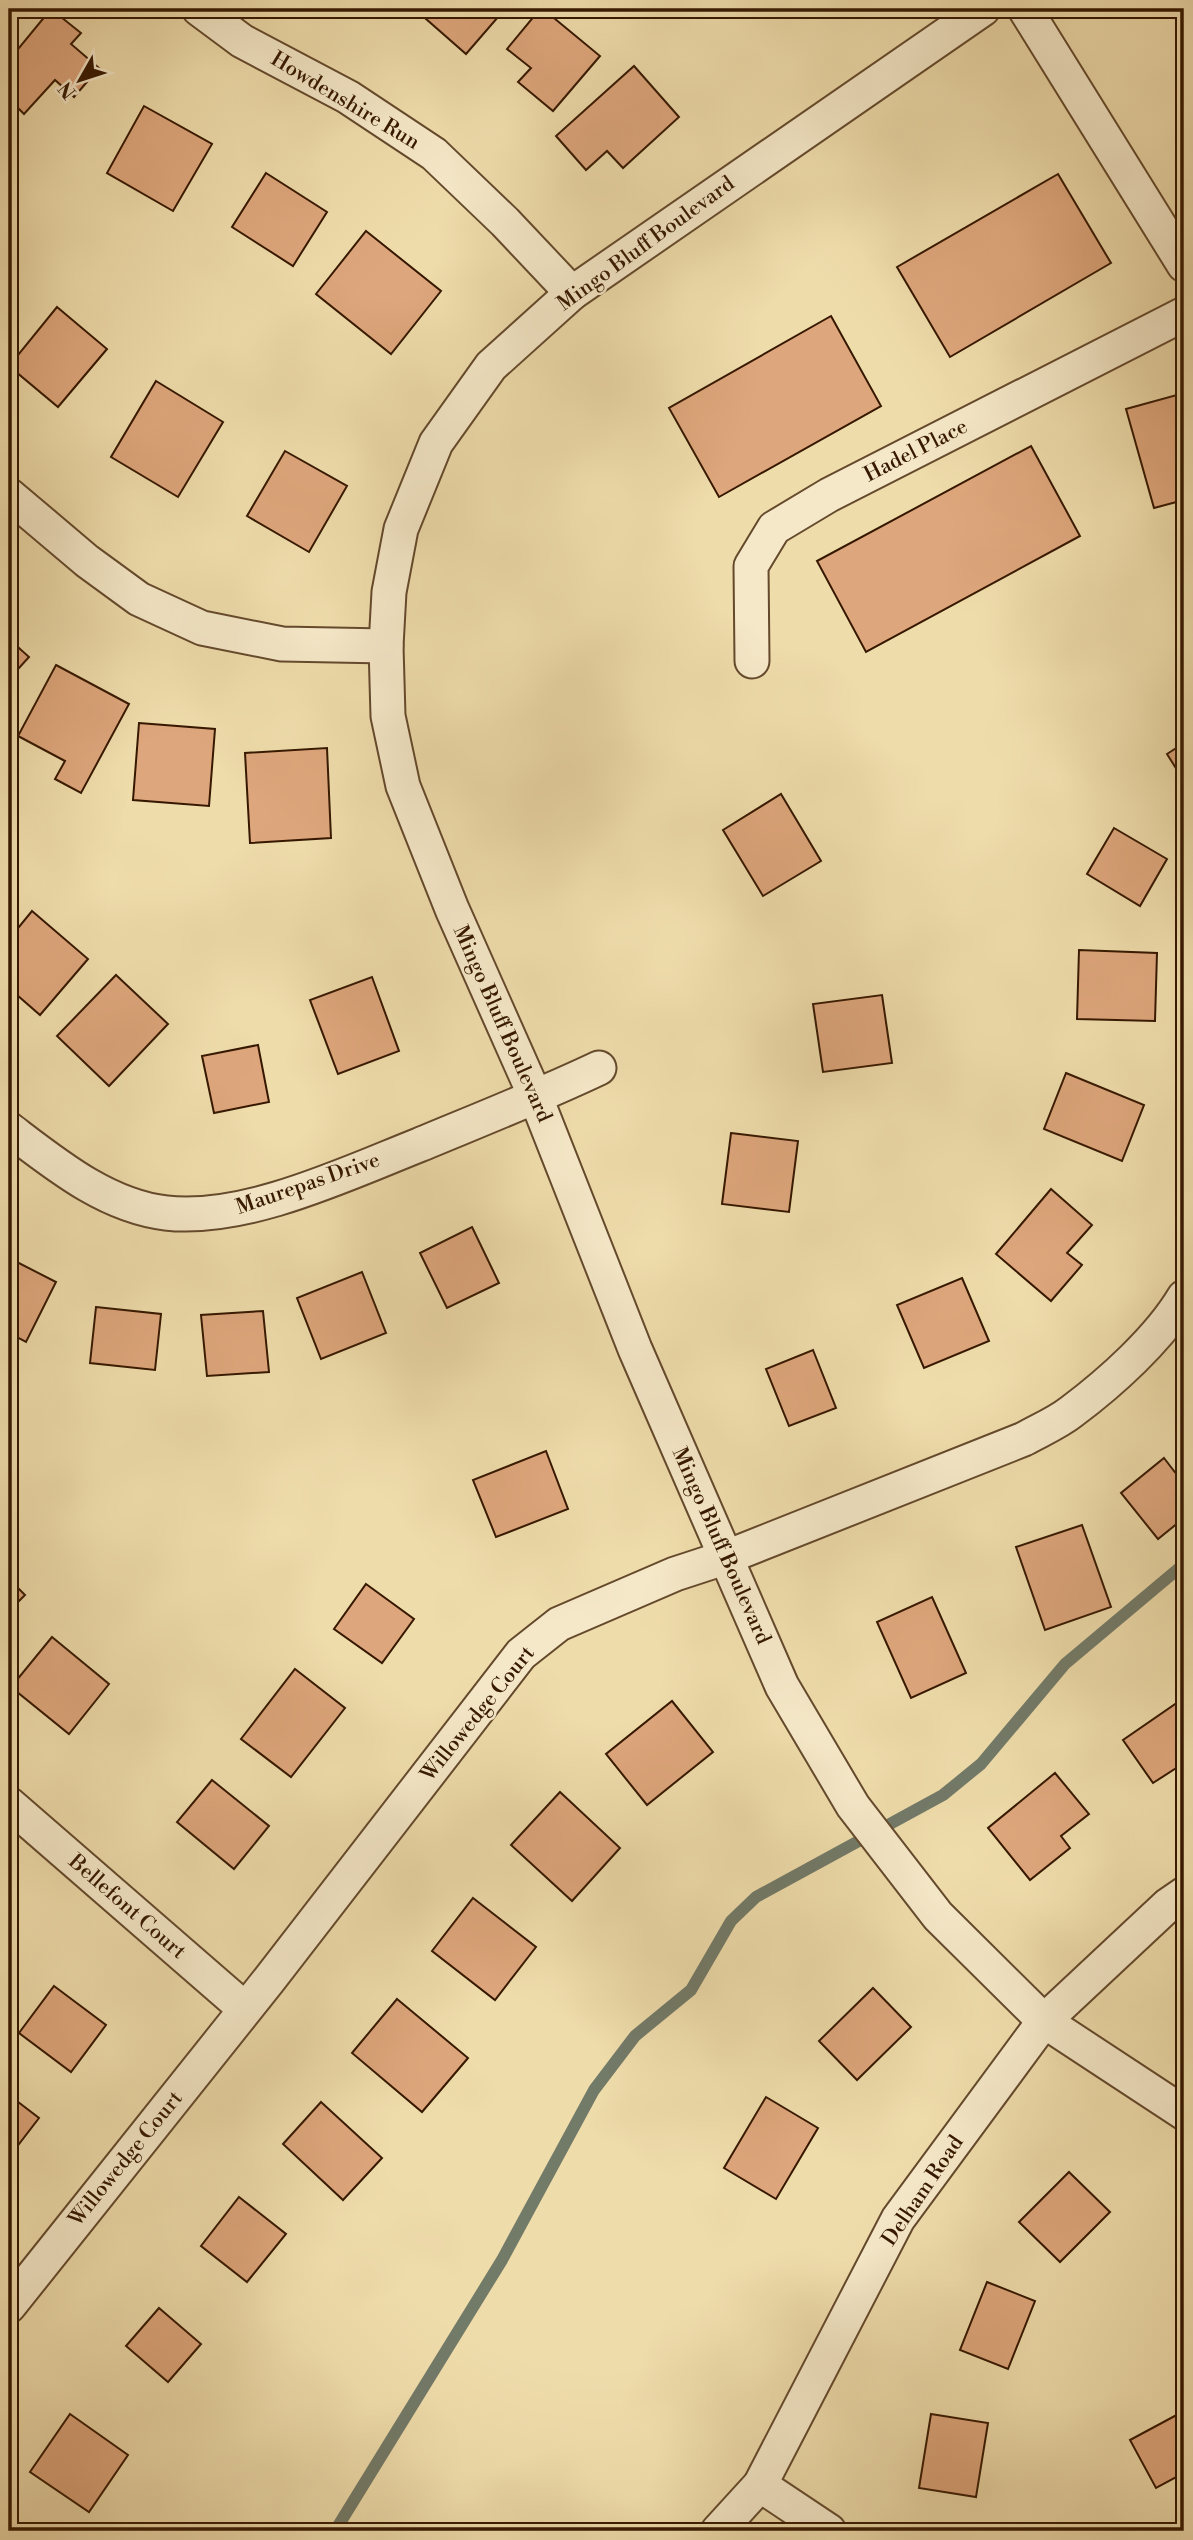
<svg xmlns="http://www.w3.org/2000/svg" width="1193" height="2540" font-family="'Libre Bodoni',serif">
  <rect width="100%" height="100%" fill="#efdcab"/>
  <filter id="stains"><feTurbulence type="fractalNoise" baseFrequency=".00286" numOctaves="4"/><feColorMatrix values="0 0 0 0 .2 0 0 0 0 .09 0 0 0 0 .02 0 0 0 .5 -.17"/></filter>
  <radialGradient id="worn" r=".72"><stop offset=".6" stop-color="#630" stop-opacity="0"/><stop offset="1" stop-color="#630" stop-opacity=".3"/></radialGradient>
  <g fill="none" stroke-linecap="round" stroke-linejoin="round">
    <path stroke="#727a68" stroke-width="12" d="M335 2531 502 2260 594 2090 635 2036 691 1990 731 1921 756 1897 943 1795 981 1764 1065 1664 1184 1564"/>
  </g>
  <g fill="#dea67c" stroke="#361801" stroke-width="2">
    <path d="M51 9 81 33 71 44 99 68 74 97 55 80 24 114 9 99V60Z"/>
    <path d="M420 9H505L466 54 417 11Z"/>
    <path d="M540 9H543L600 56 553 111 518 82 531 68 507 49Z"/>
    <path d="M634 66 679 117 623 168 607 151 586 170 556 136Z"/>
    <path d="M144 106 212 144 173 211 107 173Z"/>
    <path d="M266 173 327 212 293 266 232 227Z"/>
    <path d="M1058 174 1111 263 950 357 897 267Z"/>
    <path d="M366 231 441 291 391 354 316 294Z"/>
    <path d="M57 307 107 349 58 407 9 366Z"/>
    <path d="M831 316 881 406 719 497 669 408Z"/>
    <path d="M156 381 223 422 178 497 111 457Z"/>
    <path d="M1184 393V500L1154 508 1126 409Z"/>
    <path d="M1031 446 1080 536 866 652 817 561Z"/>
    <path d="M285 451 347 486 309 552 247 516Z"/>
    <path d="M9 639 29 657 9 679Z"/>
    <path d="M56 665 129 704 81 793 55 779 65 761 18 736Z"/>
    <path d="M139 723 215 729 209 806 133 800Z"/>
    <path d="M1184 743V781L1167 754Z"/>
    <path d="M327 748 331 838 250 843 245 753Z"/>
    <path d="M781 794 821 861 763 896 723 830Z"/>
    <path d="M1114 828 1167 859 1140 906 1087 874Z"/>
    <path d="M32 911 88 959 40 1015 9 988V939Z"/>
    <path d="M1079 950 1157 953 1155 1021 1077 1019Z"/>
    <path d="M116 975 168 1024 109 1086 57 1036Z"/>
    <path d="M372 977 399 1051 338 1074 310 1000Z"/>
    <path d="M882 995 892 1063 823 1072 813 1004Z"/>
    <path d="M258 1045 269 1102 214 1113 202 1056Z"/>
    <path d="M1066 1073 1144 1105 1122 1161 1044 1129Z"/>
    <path d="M731 1133 798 1141 789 1212 722 1204Z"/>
    <path d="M1051 1189 1092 1225 1067 1253 1082 1265 1051 1301 996 1254Z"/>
    <path d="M472 1227 499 1283 447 1308 420 1253Z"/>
    <path d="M9 1258 56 1282 26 1342 9 1333Z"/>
    <path d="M362 1272 386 1333 321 1359 297 1298Z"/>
    <path d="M962 1278 989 1341 924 1368 897 1305Z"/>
    <path d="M96 1307 161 1314 155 1370 90 1363Z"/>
    <path d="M263 1311 269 1372 207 1376 201 1315Z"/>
    <path d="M813 1350 836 1408 789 1426 766 1369Z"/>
    <path d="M546 1451 568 1509 496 1537 473 1480Z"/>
    <path d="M1164 1458 1184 1484V1518L1158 1539 1121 1493Z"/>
    <path d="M1082 1525 1111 1607 1045 1630 1016 1547Z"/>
    <path d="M9 1579 25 1595 9 1611Z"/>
    <path d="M366 1584 414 1619 382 1663 334 1629Z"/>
    <path d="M932 1597 966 1673 911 1698 877 1622Z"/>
    <path d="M52 1637 109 1684 69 1734 11 1687Z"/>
    <path d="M295 1669 345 1708 291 1777 241 1739Z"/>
    <path d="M1184 1698V1763L1153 1783 1123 1740Z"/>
    <path d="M672 1701 713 1752 647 1805 606 1754Z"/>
    <path d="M1055 1773 1089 1814 1061 1836 1070 1848 1030 1880 988 1828Z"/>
    <path d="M212 1780 269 1826 234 1869 177 1822Z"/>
    <path d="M560 1792 620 1848 572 1901 511 1845Z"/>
    <path d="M473 1898 536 1947 495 2000 432 1951Z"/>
    <path d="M54 1986 106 2025 71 2072 19 2033Z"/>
    <path d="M873 1988 911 2027 857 2080 819 2041Z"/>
    <path d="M397 1999 468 2058 422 2112 352 2053Z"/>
    <path d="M9 2095 39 2118 9 2157Z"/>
    <path d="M766 2097 818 2128 776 2199 724 2168Z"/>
    <path d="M321 2102 382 2158 343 2200 283 2144Z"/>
    <path d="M1069 2172 1110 2212 1060 2262 1019 2222Z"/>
    <path d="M239 2197 286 2234 247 2282 201 2246Z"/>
    <path d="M987 2282 1035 2301 1008 2369 960 2350Z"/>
    <path d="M159 2308 201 2344 168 2382 126 2346Z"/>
    <path d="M1184 2411V2473L1156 2488 1130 2440Z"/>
    <path d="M70 2414 128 2455 89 2512 30 2472Z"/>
    <path d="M931 2414 988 2423 976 2497 919 2488Z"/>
  </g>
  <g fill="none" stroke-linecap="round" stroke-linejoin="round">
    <g stroke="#64492c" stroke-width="37">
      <g id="street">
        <path d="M199 9 242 41 348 97 434 154 505 222 572 293"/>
        <path d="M983 9 572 293 491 366 436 443 401 529 389 592 386 646 388 716 403 786 452 909 536 1098 635 1349 782 1686 853 1806 938 1916 1044 2021 1184 2113"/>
        <path d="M1025 9 1184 265"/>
        <path d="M9 495 87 561 139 599 202 628 282 644 386 646"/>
        <path d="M752 661 751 566 774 528 829 495 1184 314"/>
        <path d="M9 1129C55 1164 106 1206 166 1213 245 1222 346 1174 419 1145 479 1120 540 1096 599 1068"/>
        <path d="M9 1804 245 2009"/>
        <path d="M9 2306 269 1980 521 1654 559 1624 675 1574 727 1557 1024 1439C1040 1430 1057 1423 1071 1412 1110 1383 1159 1339 1184 1297"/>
        <path d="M760 2485 829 2531"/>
        <path d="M718 2531 760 2485 898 2219 1044 2021 1168 1905 1184 1894"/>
      </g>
    </g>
    <use href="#street" stroke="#f5e8c8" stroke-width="33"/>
  </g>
  <g text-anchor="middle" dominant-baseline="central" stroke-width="5" stroke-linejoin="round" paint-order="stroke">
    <g font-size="21" fill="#361801" stroke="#f5e8c8">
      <text transform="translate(345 101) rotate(31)">Howdenshire Run</text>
      <text transform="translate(646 244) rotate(-36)">Mingo Bluff Boulevard</text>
      <text transform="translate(916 451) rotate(-27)">Hadel Place</text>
      <text transform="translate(502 1024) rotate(66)">Mingo Bluff Boulevard</text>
      <text transform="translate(308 1184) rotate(-19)">Maurepas Drive</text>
      <text transform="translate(721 1546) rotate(66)">Mingo Bluff Boulevard</text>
      <text transform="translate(478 1714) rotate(-51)">Willowedge Court</text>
      <text transform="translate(127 1907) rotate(41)">Bellefont Court</text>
      <text transform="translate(126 2159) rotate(-51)">Willowedge Court</text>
      <text transform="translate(923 2191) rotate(-56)">Delham Road</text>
    </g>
  </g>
  <rect width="1193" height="2540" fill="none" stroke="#efdcab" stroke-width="35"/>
  <rect x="10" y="10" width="1172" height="2519" fill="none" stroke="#361801" stroke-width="3.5"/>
  <rect x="18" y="18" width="1158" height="2505" fill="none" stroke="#361801" stroke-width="2"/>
  <g transform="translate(80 80) rotate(231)" stroke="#f5e8c8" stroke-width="5" paint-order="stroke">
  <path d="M0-5L12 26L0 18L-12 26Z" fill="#361801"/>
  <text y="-10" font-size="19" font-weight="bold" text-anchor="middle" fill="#361801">N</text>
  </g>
  <rect width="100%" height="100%" filter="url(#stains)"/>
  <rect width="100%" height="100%" fill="url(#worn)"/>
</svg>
